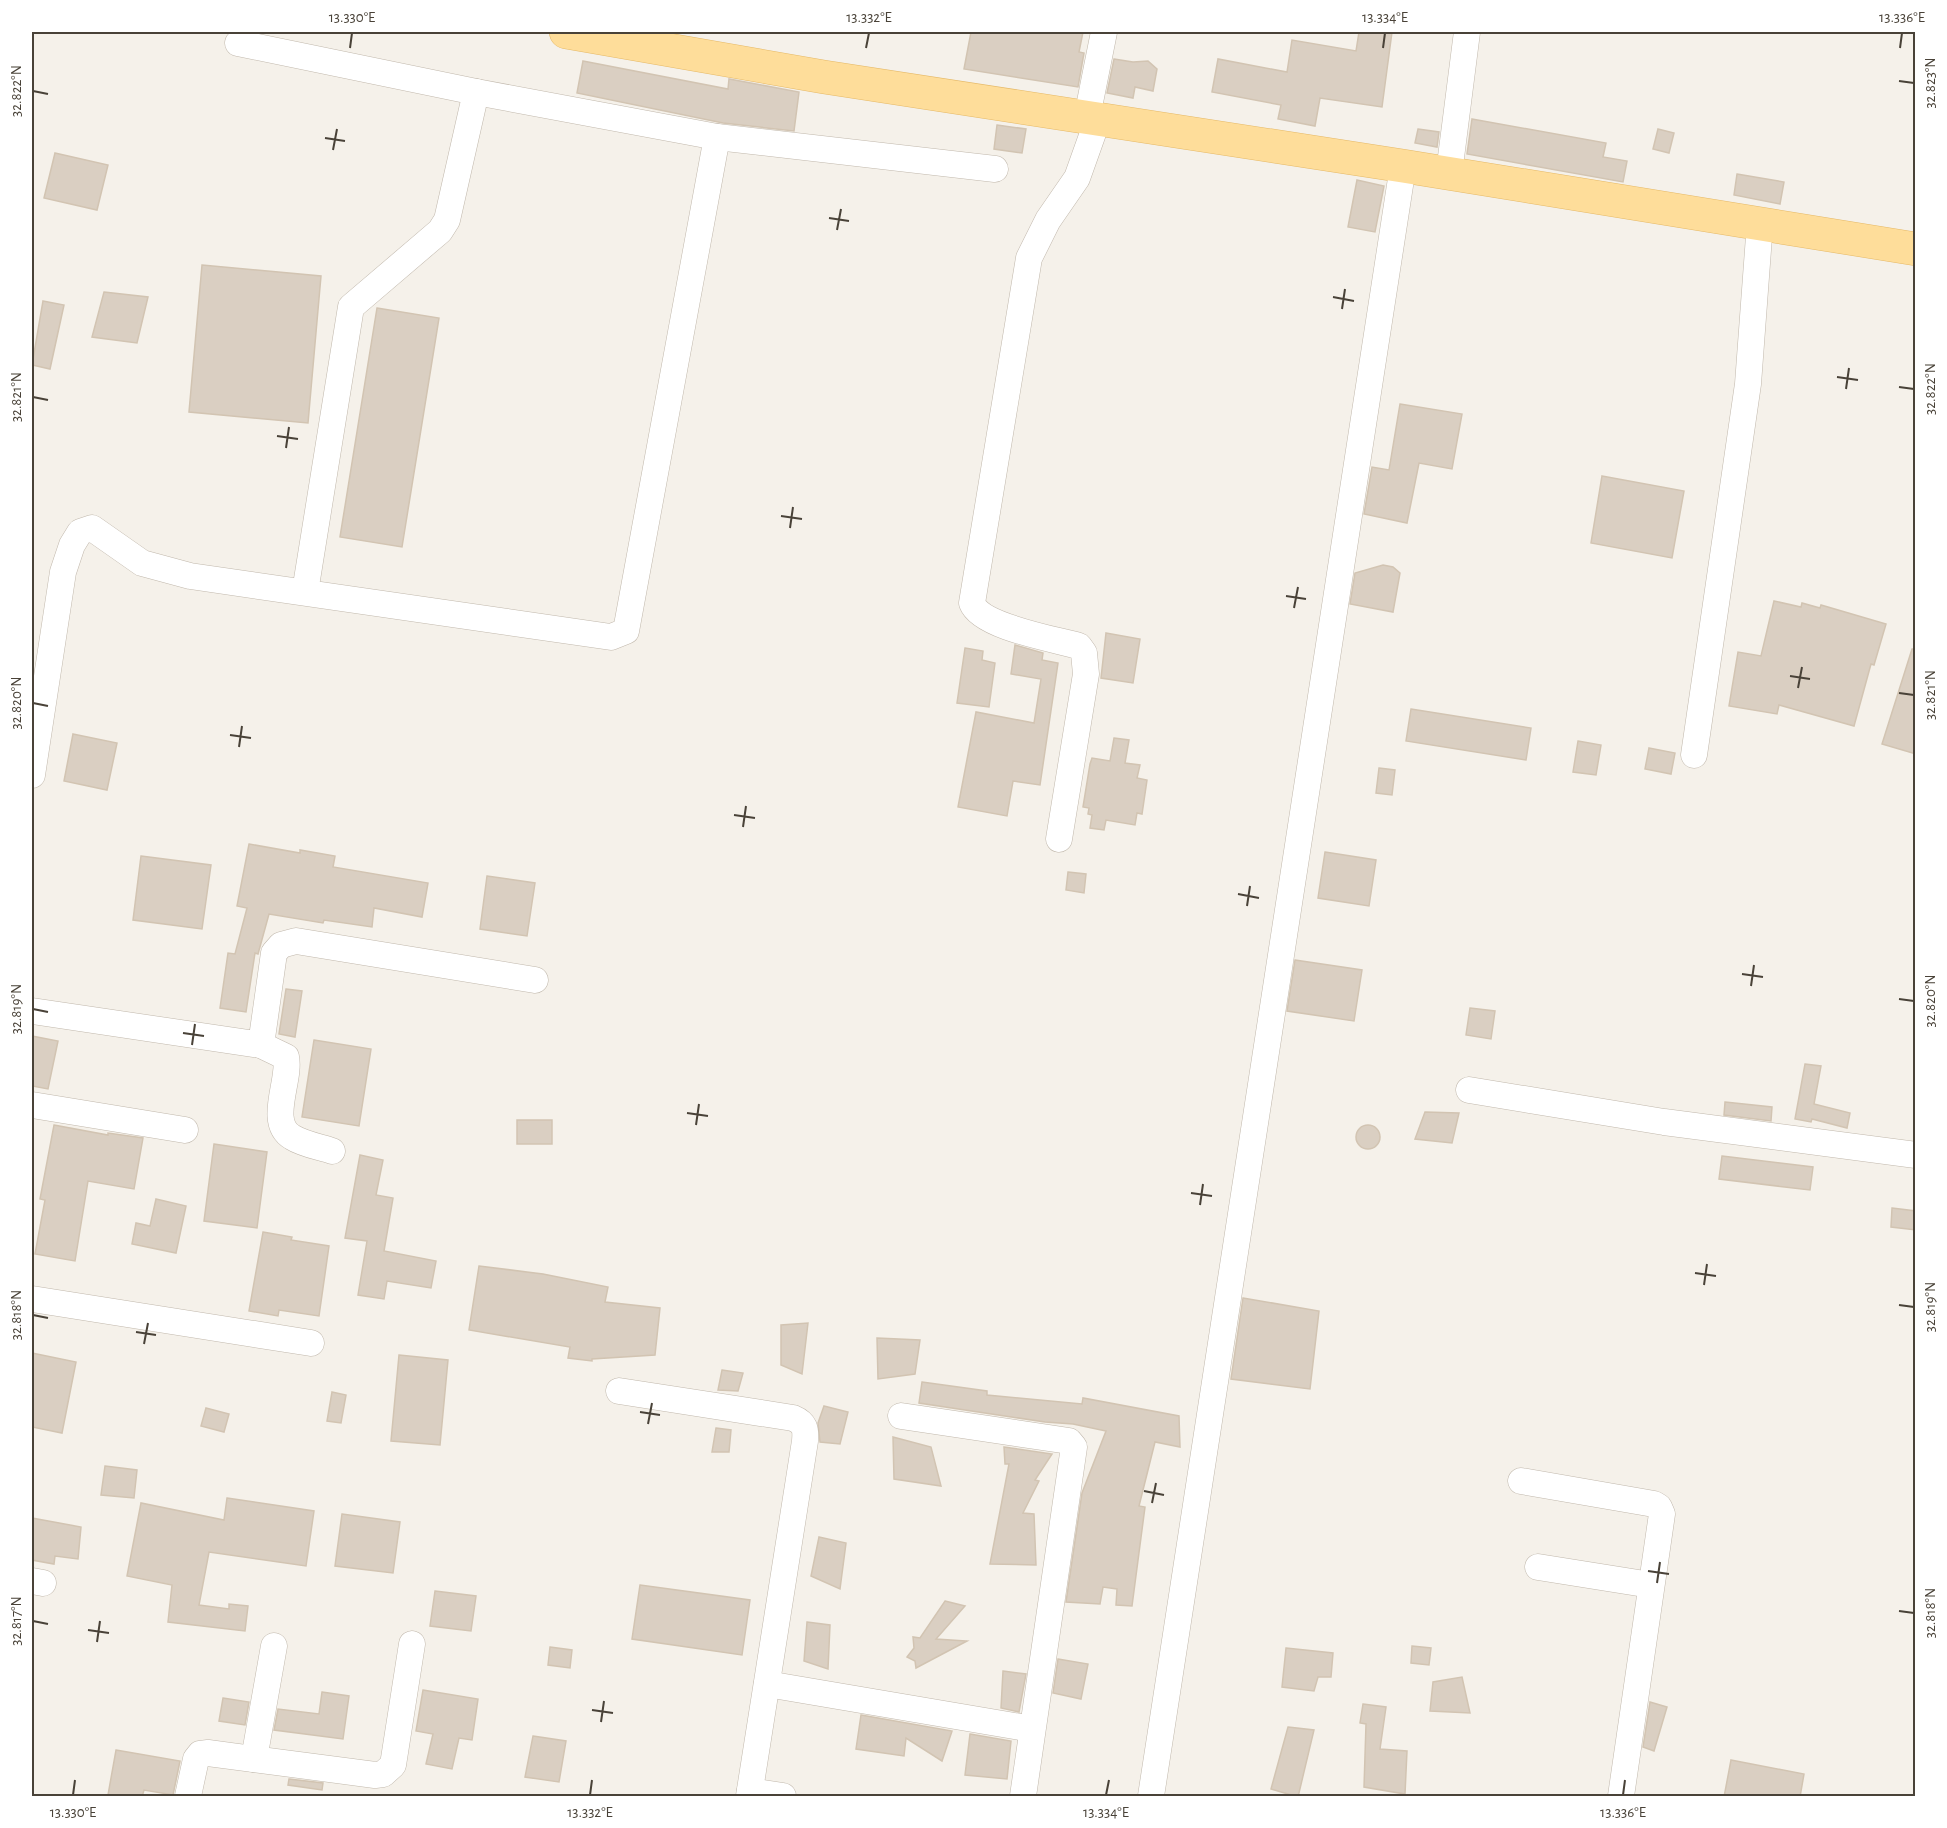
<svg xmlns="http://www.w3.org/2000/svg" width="1947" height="1828" font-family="'Alegreya Sans',sans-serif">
  <rect width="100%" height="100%" fill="#f5f1ea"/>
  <g fill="#dacfc2" stroke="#d2c4b2" stroke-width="1.5">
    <path d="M971 32H1083L1079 52 1084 53 1078 87 964 69Z"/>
    <path d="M1359 32H1392L1382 107 1320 98 1315 126 1278 119 1281 105 1212 92 1218 59 1287 72 1292 40 1356 51Z"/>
    <path d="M1114 59 1133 62 1148 61 1157 69 1153 91 1135 87 1133 98 1107 93Z"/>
    <path d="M583 61 728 89 729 79 799 92 794 131 723 123 577 93Z"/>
    <path d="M1472 119 1606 143 1603 157 1627 161 1623 182 1467 154Z"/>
    <path d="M997 125 1026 129 1022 153 994 149Z"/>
    <path d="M1418 129 1439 132 1437 147 1415 143Z"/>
    <path d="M1658 129 1674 133 1669 153 1653 149Z"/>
    <path d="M55 153 108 165 97 210 44 198Z"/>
    <path d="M1737 174 1784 182 1780 204 1734 195Z"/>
    <path d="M1357 180 1384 186 1375 232 1348 227Z"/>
    <path d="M202 265 321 276 308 423 189 412Z"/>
    <path d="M104 292 148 297 137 343 92 337Z"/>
    <path d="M43 301 64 305 50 369 32 365Z"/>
    <path d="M377 308 439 318 402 547 340 537Z"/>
    <path d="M1400 404 1462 414 1452 469 1419 463 1407 523 1364 514 1372 467 1389 470Z"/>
    <path d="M1602 476 1684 491 1672 558 1591 543Z"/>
    <path d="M1383 565 1393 567 1400 573 1393 612 1350 604 1355 573Z"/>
    <path d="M1774 601 1801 607 1802 603 1820 608 1821 605 1886 624 1874 665 1871 664 1854 726 1779 705 1777 714 1729 706 1738 652 1761 656Z"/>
    <path d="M1106 633 1140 639 1133 683 1101 678Z"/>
    <path d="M1015 645 1043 653 1042 660 1058 663 1040 785 1013 781 1007 816 958 807 976 712 1034 723 1041 679 1011 674Z"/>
    <path d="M965 648 983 651 982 660 995 663 989 707 957 703Z"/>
    <path d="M1912 649H1916V754L1882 744Z"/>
    <path d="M1411 709 1531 728 1526 760 1406 741Z"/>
    <path d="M73 734 117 743 107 790 64 781Z"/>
    <path d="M1114 738 1129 740 1125 763 1140 765 1137 778 1147 780 1142 814 1137 813 1135 825 1106 820 1104 830 1090 828 1092 815 1088 814 1089 808 1083 807 1090 764 1092 758 1110 761Z"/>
    <path d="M1578 741 1601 745 1596 775 1573 772Z"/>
    <path d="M1649 748 1675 753 1671 774 1645 769Z"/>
    <path d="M1379 768 1395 770 1392 795 1376 793Z"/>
    <path d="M249 844 300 853V850L335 856 333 867 428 883 422 917 374 908 372 927 324 920 323 923 269 914 258 954 255 953 246 1012 220 1008 228 953 235 954 247 908 237 906Z"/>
    <path d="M1325 852 1376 860 1369 906 1318 898Z"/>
    <path d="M141 856 211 865 202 929 133 920Z"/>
    <path d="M1068 872 1086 874 1084 893 1066 890Z"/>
    <path d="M487 876 535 883 527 936 480 929Z"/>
    <path d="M1295 960 1362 970 1354 1021 1287 1011Z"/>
    <path d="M286 989 302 991 295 1037 279 1034Z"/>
    <path d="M1470 1008 1495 1011 1491 1039 1466 1035Z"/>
    <path d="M32 1036 58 1041 48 1089 32 1086Z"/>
    <path d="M314 1040 371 1049 359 1126 302 1117Z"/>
    <path d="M1805 1064 1821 1066 1814 1104 1850 1113 1847 1128 1812 1119 1811 1122 1795 1119Z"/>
    <path d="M1725 1102 1772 1107 1771 1121 1724 1115Z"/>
    <path d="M1425 1112 1459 1113 1452 1143 1415 1139Z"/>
    <rect x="517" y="1120" width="35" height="24"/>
    <circle cx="1368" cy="1137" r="12"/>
    <path d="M54 1125 108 1135V1133L143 1138 134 1189 88 1181 75 1261 35 1254 45 1200 40 1199Z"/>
    <path d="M214 1144 267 1152 257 1228 204 1221Z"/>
    <path d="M360 1155 383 1160 376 1195 393 1198 384 1251 436 1261 431 1288 387 1281 384 1299 358 1295 367 1241 345 1238Z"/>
    <path d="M1722 1156 1813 1167 1810 1190 1719 1179Z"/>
    <path d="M156 1199 186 1206 176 1253 132 1244 136 1223 150 1226Z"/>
    <path d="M1892 1208 1916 1211V1230L1891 1227Z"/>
    <path d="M263 1232 292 1237 291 1240 329 1246 319 1316 279 1310 278 1316 249 1311Z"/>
    <path d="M479 1266 543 1274 608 1287 605 1302 660 1308 655 1355 592 1359V1361L568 1358 570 1347 469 1330Z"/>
    <path d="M1243 1298 1319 1311 1310 1389 1231 1379Z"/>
    <path d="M808 1323 802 1374 781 1365V1325Z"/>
    <path d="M877 1338 920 1340 915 1374 878 1379Z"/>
    <path d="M32 1353 76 1362 62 1433 32 1427Z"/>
    <path d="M399 1355 448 1360 440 1445 391 1441Z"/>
    <path d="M722 1370 743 1373 738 1391 718 1390Z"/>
    <path d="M922 1382 987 1391V1395L1082 1404 1083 1398 1179 1416 1180 1447 1155 1442 1139 1506 1145 1507 1132 1606 1116 1605 1117 1589 1103 1587 1100 1604 1066 1602 1082 1493 1106 1431 1073 1424 1045 1422 919 1403Z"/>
    <path d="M332 1392 346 1395 341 1423 327 1421Z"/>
    <path d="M824 1406 848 1412 840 1444 820 1442 818 1423Z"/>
    <path d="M206 1408 229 1414 224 1432 201 1426Z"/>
    <path d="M716 1428 731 1430 729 1452H712Z"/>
    <path d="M893 1437 931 1447 941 1486 894 1479Z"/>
    <path d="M1004 1447 1052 1454 1035 1480 1039 1481 1023 1513 1034 1514 1036 1565 990 1564 1009 1464H1005Z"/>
    <path d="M105 1466 137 1470 134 1498 101 1495Z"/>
    <path d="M227 1498 314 1511 306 1566 209 1552 199 1605 229 1609V1604L248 1606 245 1631 168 1622 172 1585 127 1576 141 1503 224 1520Z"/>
    <path d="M342 1514 400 1522 393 1573 335 1566Z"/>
    <path d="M32 1518 81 1527 78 1559 55 1556 54 1564 32 1560Z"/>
    <path d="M819 1537 846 1543 840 1589 811 1576Z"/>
    <path d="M640 1585 750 1600 742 1655 632 1639Z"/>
    <path d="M435 1591 476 1596 471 1631 430 1626Z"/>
    <path d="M945 1601 965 1606 936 1639 967 1641 916 1668 915 1661 907 1657 914 1648 913 1637 920 1638Z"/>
    <path d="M807 1622 830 1625 828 1669 804 1661Z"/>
    <path d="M1412 1646 1431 1648 1429 1665 1411 1663Z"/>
    <path d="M550 1647 572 1650 570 1668 548 1665Z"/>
    <path d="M1286 1648 1333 1653 1331 1677H1318L1314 1691 1282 1687Z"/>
    <path d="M1058 1659 1088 1664 1081 1699 1053 1693Z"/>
    <path d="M1003 1671 1026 1674 1019 1712 1001 1708Z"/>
    <path d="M1462 1677 1470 1713 1430 1711 1433 1682Z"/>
    <path d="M423 1690 478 1699 472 1740 459 1738 452 1769 426 1764 433 1734 416 1731Z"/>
    <path d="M322 1692 349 1696 343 1739 274 1730 278 1709 319 1714Z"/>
    <path d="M223 1698 249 1702 245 1725 219 1721Z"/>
    <path d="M1650 1702 1667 1707 1654 1751 1643 1747Z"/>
    <path d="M1363 1704 1386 1707 1380 1749 1407 1751 1405 1794 1364 1787 1366 1724 1360 1723Z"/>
    <path d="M861 1715 952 1731 942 1761 906 1738 904 1756 856 1749Z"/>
    <path d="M1288 1727 1314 1730 1298 1797 1271 1789Z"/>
    <path d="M970 1734 1011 1741 1007 1779 965 1775Z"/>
    <path d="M533 1736 566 1741 559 1782 525 1777Z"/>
    <path d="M116 1750 180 1761 173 1795 144 1790 142 1797 108 1795Z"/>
    <path d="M1731 1760 1804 1774 1800 1797H1724Z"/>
    <path d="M289 1779 323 1783 322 1790 288 1785Z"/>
  </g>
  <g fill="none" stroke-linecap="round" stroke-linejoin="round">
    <g stroke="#c1b8ac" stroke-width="27">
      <g id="minor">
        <path d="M238 43 476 92 717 137 995 169"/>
        <path d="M1087 117 1104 32"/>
        <path d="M1449 173 1467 32"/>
        <path d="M305 592 351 307 440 231 447 220 476 92"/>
        <path d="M1694 755 1748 384 1760 223"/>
        <path d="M32 775 63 572 72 545 80 532 92 528 142 563 190 576 611 637 626 631 717 137"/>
        <path d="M1059 839 1086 674 1084 653 1079 646C1054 639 981 627 972 603L1029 258 1048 220 1077 178 1098 119"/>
        <path d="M32 1011 261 1045 274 953 281 945 296 941 535 980"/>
        <path d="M261 1045 286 1057C291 1080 267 1122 292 1137 303 1144 320 1147 332 1151"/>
        <path d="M1469 1090 1664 1122 1916 1155"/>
        <path d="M32 1105 185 1130"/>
        <path d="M32 1299 311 1343"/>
        <path d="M619 1391 793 1418C805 1423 806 1429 805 1441L749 1796"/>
        <path d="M901 1416 1069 1441 1074 1447 1023 1796"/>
        <path d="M1521 1481 1654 1504 1659 1507 1662 1514 1621 1796"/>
        <path d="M1538 1567 1651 1585"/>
        <path d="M32 1581 43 1583"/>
        <path d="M767 1684 1032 1729"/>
        <path d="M254 1759 274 1646"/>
        <path d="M750 1791 783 1796"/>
        <path d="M188 1796 196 1759 200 1754 208 1753 375 1775 383 1774 393 1765 412 1644"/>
        <path d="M1151 1796 1403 166"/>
      </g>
    </g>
    <g stroke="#e5b968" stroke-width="34">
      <path id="major" d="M566 32 824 77 1403 166 1916 249"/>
    </g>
    <use href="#minor" stroke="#fff" stroke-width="26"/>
    <use href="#major" stroke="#fedd9a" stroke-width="33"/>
  </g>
  <path fill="none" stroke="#494238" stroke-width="2" d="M350 48 352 33M866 48 869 33M1383 48 1385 33M1900 48 1902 33M1899 81 1914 83M33 91 48 94M325 138 345 141M333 150 337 129M829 218 849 221M837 230 841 209M1333 297 1354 301M1342 309 1345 289M1837 377 1858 380M1899 387 1914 389M1846 389 1849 368M33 397 48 400M277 436 298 439M286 448 289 427M781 516 802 519M790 528 793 507M1286 596 1306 599M1294 608 1298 587M1790 676 1810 679M1798 688 1802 667M1899 693 1914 695M33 703 48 706M230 735 251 738M239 747 242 726M734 815 755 818M743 827 746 806M1238 894 1259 898M1247 906 1250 886M1742 974 1763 977M1751 986 1754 965M1899 999 1914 1001M33 1009 48 1012M183 1033 204 1036M192 1045 195 1024M687 1113 708 1116M696 1125 699 1104M1191 1193 1212 1196M1200 1205 1203 1184M1695 1273 1716 1276M1704 1285 1707 1264M1899 1305 1914 1307M33 1315 48 1318M136 1332 156 1335M144 1344 148 1323M640 1412 660 1415M648 1424 652 1403M1144 1491 1164 1495M1152 1503 1156 1483M1648 1571 1669 1574M1657 1583 1660 1562M1899 1611 1914 1613M33 1621 48 1624M88 1630 109 1633M97 1642 100 1621M592 1710 613 1713M601 1722 604 1701M73 1795 75 1780M590 1795 592 1780M1106 1795 1109 1780M1623 1795 1625 1780"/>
  <rect width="1947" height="1828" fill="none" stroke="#ffffff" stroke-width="66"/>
  <rect x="33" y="33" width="1881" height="1762" fill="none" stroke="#494238" stroke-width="2"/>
  <g font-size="15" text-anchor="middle" fill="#494238">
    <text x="352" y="22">13.330°E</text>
    <text x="869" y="22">13.332°E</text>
    <text x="1385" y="22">13.334°E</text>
    <text x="1902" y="22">13.336°E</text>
    <text transform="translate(1930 83) rotate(-90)" y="5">32.823°N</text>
    <text transform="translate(16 91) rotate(-90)" y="5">32.822°N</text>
    <text transform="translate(1930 389) rotate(-90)" y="5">32.822°N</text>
    <text transform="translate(16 397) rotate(-90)" y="5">32.821°N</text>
    <text transform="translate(1930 695) rotate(-90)" y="5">32.821°N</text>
    <text transform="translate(16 703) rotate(-90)" y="5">32.820°N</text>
    <text transform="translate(1930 1001) rotate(-90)" y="5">32.820°N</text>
    <text transform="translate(16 1009) rotate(-90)" y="5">32.819°N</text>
    <text transform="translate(1930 1307) rotate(-90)" y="5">32.819°N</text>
    <text transform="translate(16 1315) rotate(-90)" y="5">32.818°N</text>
    <text transform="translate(1930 1613) rotate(-90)" y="5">32.818°N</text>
    <text transform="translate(16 1621) rotate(-90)" y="5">32.817°N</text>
    <text x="73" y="1817">13.330°E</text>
    <text x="590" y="1817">13.332°E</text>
    <text x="1106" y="1817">13.334°E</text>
    <text x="1623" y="1817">13.336°E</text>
  </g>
</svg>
